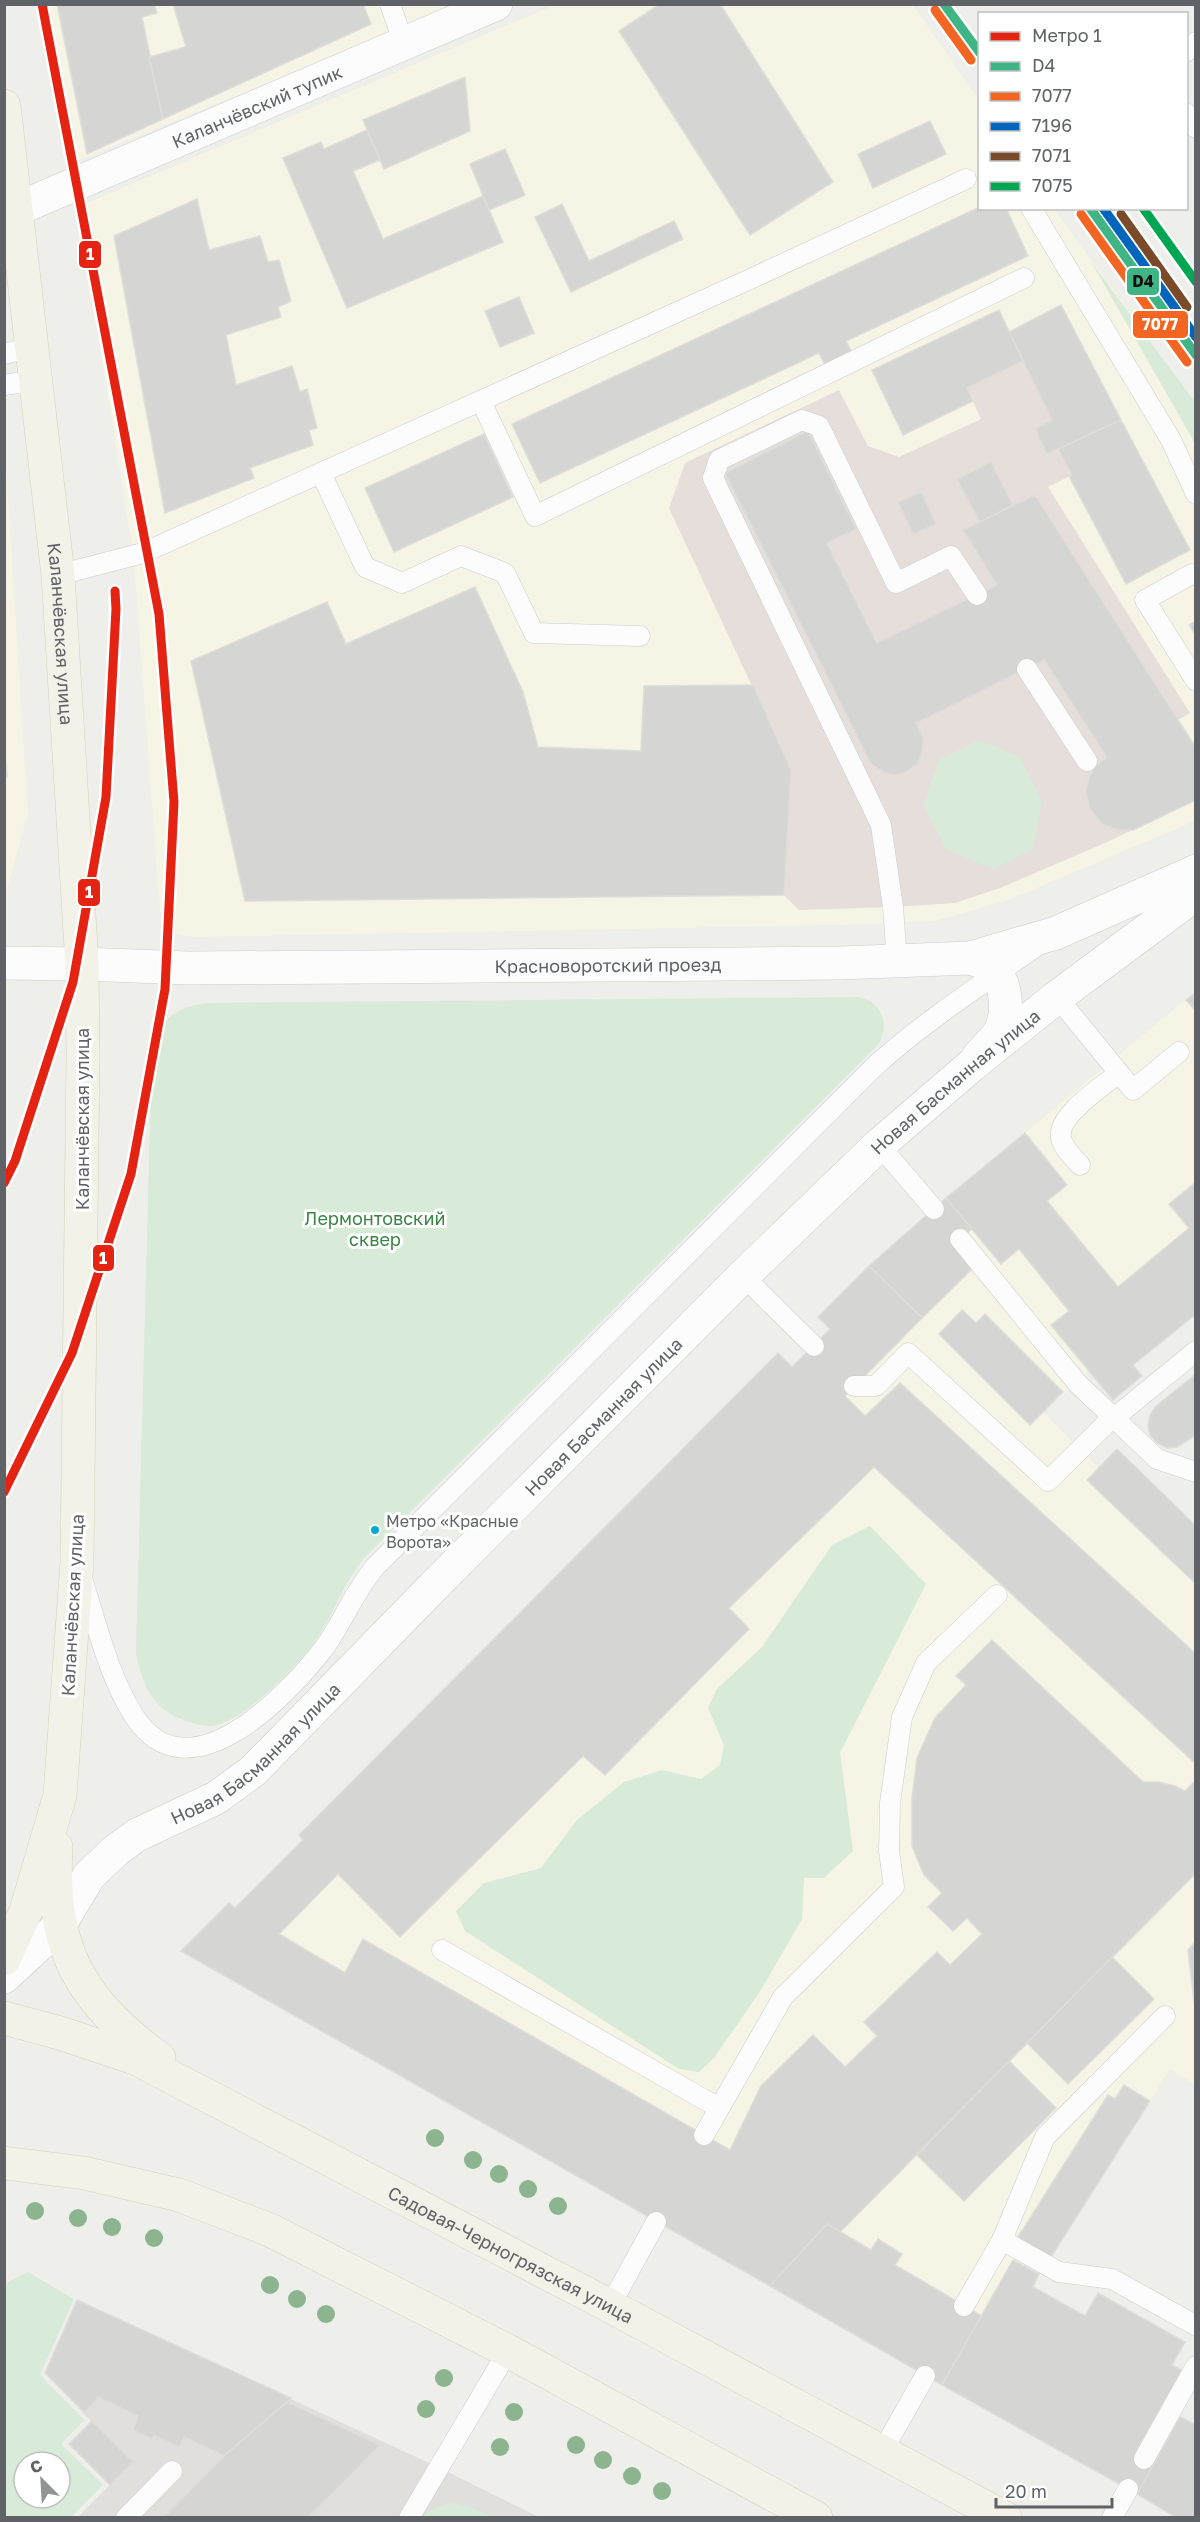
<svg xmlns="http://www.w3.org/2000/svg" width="1200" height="2522" font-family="'Golos Text',sans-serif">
  <rect width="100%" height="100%" fill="#eeeeea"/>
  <g fill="#f6f4e5">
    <path d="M38 4 456 5 70 164Z"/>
    <path d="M555 5H913L979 100 980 208 1054 209 1195 402V821L1006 901 935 921 840 925 194 937 179 935 170 929 160 912 159 899 133 550 77 207Z"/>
    <path d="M4 432 28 814 5 897H4Z"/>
    <path d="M1195 992V1314L1134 1365 1142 1376 1113 1400 1089 1371 1043 1412 1099 1468 1195 1526V2085L1170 2069 1033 2286 1084 2316 1098 2293 1185 2342 1172 2364 1182 2370 1136 2453 1154 2464 1137 2494 181 1951 229 1903 235 1908 303 1840 299 1835 778 1353 792 1366 830 1330 818 1317 869 1266 946 1198Z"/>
  </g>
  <path fill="#e0dfdb" d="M77 2300 440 2468 539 2517H78L110 2485 69 2444 91 2421 45 2373Z"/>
  <path fill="#e6dedb" d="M1023 361 1052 420 1035 429 1047 454 1058 449 1072 475 1048 487 1190 713 1178 720 1195 800 1105 843 1000 888 955 903 893 907 799 910 784 895 791 770 669 508 685 463 839 390 868 446 899 457 981 419 967 388Z"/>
  <g fill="#d8ead8" fill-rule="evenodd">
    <path d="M1092 263 1195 402V446L1192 438Z"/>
    <path d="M979 740 1020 757 1042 802 1033 849 993 869 946 849 923 805 939 760Z"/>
    <path d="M859 997C882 1002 891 1026 877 1046L364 1558C344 1582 335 1611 318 1637 300 1663 243 1724 211 1726 203 1726 192 1723 184 1720 152 1709 143 1685 136 1654L152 1049C159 1020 177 1006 207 1003Z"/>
    <path d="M870 1526 926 1584 840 1753 853 1851 824 1878H804L802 1919 761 1990 714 2058 699 2072 679 2069 465 1931 456 1911 484 1883 541 1868 577 1820 624 1782 662 1770 701 1779 720 1765 724 1745 708 1708 717 1689 762 1647 832 1545Z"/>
    <path d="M28 2272 74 2299 40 2375 84 2420 61 2444 103 2485 71 2517H5V2287L9 2281ZM24 2462H60V2498H24Z"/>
    <path d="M449 2502 470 2507 495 2517H423L429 2511Z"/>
  </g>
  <g fill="#d5d5d3" stroke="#deddda" stroke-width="1.5">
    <path d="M57 4H154L157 13 142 17 163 119 87 154Z"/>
    <path d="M173 4H363L371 24 163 119 149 57 186 47Z"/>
    <path d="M660 4H720L833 182 750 235 619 31Z"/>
    <path d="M465 77 470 131 384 169 363 120Z"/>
    <path d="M930 121 946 154 873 188 858 154Z"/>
    <path d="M367 130 380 160 353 171 383 239 483 196 503 242 347 308 283 158 321 142 324 149Z"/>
    <path d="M505 149 525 195 489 210 470 164Z"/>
    <path d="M197 199 209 250 260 236 268 262 279 260 291 301 278 307 281 317 226 335 236 385 292 366 300 392 307 389 317 428 309 430 313 445 250 468 254 478 165 513 114 236Z"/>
    <path d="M562 204 589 261 674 221 683 239 571 292 535 217Z"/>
    <path d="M980 207 1006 208 1028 256 846 341 852 353 825 365 819 353 540 483 512 424Z"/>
    <path d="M519 297 534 333 500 347 485 311Z"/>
    <path d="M1061 305 1121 420 1047 454 1035 429 1052 420 1009 332Z"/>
    <path d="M999 310 1023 361 967 388 973 401 903 435 872 370Z"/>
    <path d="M1121 420 1190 550 1126 584 1069 476 1072 475 1058 449Z"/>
    <path d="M808 431 856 529 827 543 877 643 997 585 963 530 1035 495 1196 748V800L1133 830H1118L1102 824 1089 807 1086 791 1089 777 1095 767 1107 757 1044 660 916 723 923 738V749L918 763 906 772 896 775 885 773 871 764 725 473Z"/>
    <path d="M484 434 513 497 394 552 365 488Z"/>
    <path d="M991 462 1013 505 980 522 957 479Z"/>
    <path d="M921 492 936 524 913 534 898 502Z"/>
    <path d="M475 587 523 692 538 747 641 751 644 686 753 685 791 770 784 895 245 901 191 661 327 602 346 644Z"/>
    <path d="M1196 621V636L1189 625Z"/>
    <path d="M4 744 7 777 4 778Z"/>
    <path d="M1196 992V1011L1186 1000Z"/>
    <path d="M1025 1133 1067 1185 1047 1201 1118 1287 1189 1228 1169 1204 1196 1182V1314L1133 1365 1142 1376 1113 1400 1051 1325 1069 1311 1019 1249 1001 1264 946 1198Z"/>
    <path d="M946 1198 972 1229 960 1239 974 1267 922 1318 869 1266Z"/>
    <path d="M869 1266 922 1318 845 1396 865 1416 900 1383 1196 1654V1764L874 1467 729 1608 749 1629 605 1775 583 1756 400 1937 338 1874 279 1934 345 1973 363 1939 730 2150 761 2086 813 2035 845 2067 877 2036 864 2022 937 1952 950 1965 982 1934 967 1918 953 1931 928 1907 942 1893 924 1875 912 1846V1798L917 1758 935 1718 966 1685 956 1676 992 1640 1143 1782H1158L1175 1786 1185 1791 1196 1780V1873L840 2232 827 2224 770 2286 181 1951 229 1903 235 1908 303 1840 299 1835 778 1353 792 1367 830 1329 818 1317Z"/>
    <path d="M962 1310 976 1323 985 1314 1063 1392 1030 1425 939 1334Z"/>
    <path d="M1196 1374V1435L1177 1447 1167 1448 1157 1443 1150 1435 1148 1425 1150 1415 1156 1406Z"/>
    <path d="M1117 1449 1196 1526V1584L1087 1480Z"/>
    <path d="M1196 1941V2017L1188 1950Z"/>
    <path d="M1112 1957 1154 1999 1068 2084 1027 2043Z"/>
    <path d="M1009 2061 1056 2108 964 2201 917 2155Z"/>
    <path d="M1124 2085 1150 2101 1051 2257 1018 2237 1108 2095 1115 2099Z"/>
    <path d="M827 2224 871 2250 878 2239 902 2254 895 2265 982 2316 942 2385 770 2286Z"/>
    <path d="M1013 2260 1039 2274 1033 2287 1085 2316 1098 2293 1185 2342 1172 2365 1182 2370 1135 2454 1154 2464 1137 2494 942 2385Z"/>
    <path d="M77 2300 291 2398 224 2456 184 2437 179 2447 154 2435 152 2439 133 2430 138 2416 98 2397 85 2413 45 2373Z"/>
    <path d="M287 2402 380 2445 308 2518H163L224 2456Z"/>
    <path d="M1180 2417 1196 2425V2518H1177L1137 2494Z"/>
    <path d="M92 2421 133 2462 110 2485 69 2444Z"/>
  </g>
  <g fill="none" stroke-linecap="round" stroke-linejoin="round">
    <g stroke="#cbcccc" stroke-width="21">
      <g id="service">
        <path d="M390 4 404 44"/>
        <path d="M1186 52 1196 42"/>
        <path d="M1186 113 1196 128"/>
        <path d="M1031 208 1171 440 1196 494"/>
        <path d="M4 354 32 347"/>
        <path d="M4 385 37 380"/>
        <path d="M481 401 535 516 1024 278"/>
        <path d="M321 473 365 567 402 583 461 556 505 573 534 633 640 636"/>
        <path d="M1192 574 1145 600 1196 681"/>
        <path d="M58 575 143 553 746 281 966 179"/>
        <path d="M1027 669 1087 761"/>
        <path d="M897 961 893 907 881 825 713 478 719 460 802 420 819 426 896 583 951 556 977 595"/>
        <path d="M1057 997 1133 1090 1179 1052"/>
        <path d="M879 1145 934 1209"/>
        <path d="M1080 1165C1073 1157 1063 1148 1061 1138 1056 1116 1103 1086 1119 1073"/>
        <path d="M960 1239 1078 1384 1114 1418 1196 1351"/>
        <path d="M743 1276 814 1346"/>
        <path d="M854 1386H876L908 1353 1048 1481 1113 1417"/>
        <path d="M1114 1418 1157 1459 1196 1472"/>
        <path d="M82 1579C97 1624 108 1675 134 1716 188 1800 287 1696 324 1648 343 1622 354 1592 375 1567L875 1066C924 1022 979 986 1034 948"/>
        <path d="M442 1950 719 2108"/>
        <path d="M704 2135 783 1997 894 1887 889 1851 890 1803 902 1717 926 1663 997 1595"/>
        <path d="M1002 2240 1045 2137 1165 2016"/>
        <path d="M610 2306 656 2222"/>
        <path d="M964 2306 1002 2240 1059 2272 1112 2279 1195 2325"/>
        <path d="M882 2452 925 2376"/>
        <path d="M1144 2459 1196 2366"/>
        <path d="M126 2518 172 2471"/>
        <path d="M409 2518 508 2351"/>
        <path d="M1112 2518 1128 2489"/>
      </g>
    </g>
    <g stroke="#cbcccc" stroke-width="34">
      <g id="minor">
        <path id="s1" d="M17 209 496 4"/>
        <path d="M970 958C976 960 983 962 988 965 1008 979 1010 1015 998 1035 992 1042 985 1049 979 1056"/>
        <path d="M4 963 82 964"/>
      </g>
    </g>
    <g stroke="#cbcbca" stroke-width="34">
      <g id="secondary">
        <path id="s2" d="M82 964 188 968 369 967 841 963 970 958 1056 933 1196 871"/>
        <path id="s3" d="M4 1977 59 1926 89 1876 115 1851 137 1835 216 1798 253 1771 430 1590 743 1276 879 1145 972 1065 1057 997 1196 894"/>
      </g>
    </g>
    <g stroke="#d5d0b9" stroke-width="34">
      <g id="primary">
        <path id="s4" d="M4 106 58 575 82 964 83 1057 77 1562 60 1795 26 1911 4 1959"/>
        <path d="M56 1847C50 1946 79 2001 159 2058"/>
        <path id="s5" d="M4 2018 60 2033 135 2058 610 2306 1005 2518"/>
        <path d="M4 2163 84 2173 179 2195 270 2230 508 2351 816 2518"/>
      </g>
    </g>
    <use href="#service" stroke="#fcfcfc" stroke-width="20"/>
    <use href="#minor" stroke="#fcfcfc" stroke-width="33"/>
    <use href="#secondary" stroke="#fcfcfc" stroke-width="33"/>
    <use href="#primary" stroke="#f3f2e9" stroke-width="33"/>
    <g stroke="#fff" stroke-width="14">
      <g id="rail-1">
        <path d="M944 4 980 53"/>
        <path d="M1090 208 1196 355"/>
      </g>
    </g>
    <g stroke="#fff" stroke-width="14">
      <g id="rail-2">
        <path d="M935 10 971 60"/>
        <path d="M1081 214 1187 362"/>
      </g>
    </g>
    <g stroke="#fff" stroke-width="14">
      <path id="rail-3" d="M1103 208 1196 337"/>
    </g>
    <g stroke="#fff" stroke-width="14">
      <path id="rail-4" d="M1121 214 1187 307"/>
    </g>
    <g stroke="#fff" stroke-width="14">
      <path id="rail-5" d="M1143 208 1196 282"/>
    </g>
    <use href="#rail-1" stroke="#3fb485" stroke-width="9"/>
    <use href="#rail-2" stroke="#f26522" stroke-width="9"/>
    <use href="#rail-3" stroke="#0065bd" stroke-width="9"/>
    <use href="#rail-4" stroke="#7a4b2a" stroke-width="9"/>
    <use href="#rail-5" stroke="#00a651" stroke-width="9"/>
    <g stroke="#fff" stroke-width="14">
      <g id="metro-1">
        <path d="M4 1183 15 1161 73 982 106 797 116 609 115 591"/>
        <path d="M4 1492 72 1353 131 1174 165 989 174 802 159 614 42 4"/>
      </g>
    </g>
    <use href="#metro-1" stroke="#e42313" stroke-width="9"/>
  </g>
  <g fill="#8bb48f">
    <circle cx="435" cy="2138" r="9"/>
    <circle cx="473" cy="2160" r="9"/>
    <circle cx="499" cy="2174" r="9"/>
    <circle cx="528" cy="2189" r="9"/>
    <circle cx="558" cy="2206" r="9"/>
    <circle cx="35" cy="2211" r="9"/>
    <circle cx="78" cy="2218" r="9"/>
    <circle cx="112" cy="2227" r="9"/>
    <circle cx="154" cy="2238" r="9"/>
    <circle cx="270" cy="2285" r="9"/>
    <circle cx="297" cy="2299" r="9"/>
    <circle cx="326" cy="2314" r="9"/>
    <circle cx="444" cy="2378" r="9"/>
    <circle cx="426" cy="2409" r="9"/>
    <circle cx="514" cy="2412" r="9"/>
    <circle cx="576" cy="2445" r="9"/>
    <circle cx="500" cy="2447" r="9"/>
    <circle cx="603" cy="2460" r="9"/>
    <circle cx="632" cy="2476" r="9"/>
    <circle cx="662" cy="2491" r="9"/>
  </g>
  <circle fill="#00a9ce" stroke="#fff" stroke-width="2" cx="375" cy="1530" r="5"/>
  <g text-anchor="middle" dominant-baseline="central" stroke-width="6" stroke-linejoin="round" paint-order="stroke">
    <g font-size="16" fill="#5f6267" stroke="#fff" text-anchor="start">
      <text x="386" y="1521">Метро «Красные<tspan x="386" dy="21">Ворота»</tspan></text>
    </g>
    <g font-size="18" fill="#5f6267" stroke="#fff">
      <text stroke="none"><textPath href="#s1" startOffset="261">Каланчёвский тупик</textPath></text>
      <text stroke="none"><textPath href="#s4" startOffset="531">Каланчёвская улица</textPath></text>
      <text stroke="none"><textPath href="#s2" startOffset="526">Красноворотский проезд</textPath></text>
      <text stroke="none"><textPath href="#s3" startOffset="1314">Новая Басманная улица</textPath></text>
      <text transform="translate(82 1119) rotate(-90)">Каланчёвская улица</text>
      <text stroke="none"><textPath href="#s3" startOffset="828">Новая Басманная улица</textPath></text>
      <text transform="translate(72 1605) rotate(-87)">Каланчёвская улица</text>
      <text stroke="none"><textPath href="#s3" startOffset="342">Новая Басманная улица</textPath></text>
      <text stroke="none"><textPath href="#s5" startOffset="561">Садовая-Черногрязская улица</textPath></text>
    </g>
    <g font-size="18" fill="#3a8445" stroke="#fff">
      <text x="375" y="1218">Лермонтовский<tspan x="375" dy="21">сквер</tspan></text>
    </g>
  </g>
  <g stroke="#fff" stroke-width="2">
    <rect x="78" y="240" width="24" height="29" rx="6" fill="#e42313"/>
    <rect x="1126" y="267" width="34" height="29" rx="6" fill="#3fb485"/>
    <rect x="1132" y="310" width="57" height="29" rx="6" fill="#f26522"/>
    <rect x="77" y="878" width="24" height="29" rx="6" fill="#e42313"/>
    <rect x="92" y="1244" width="23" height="28" rx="6" fill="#e42313"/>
  </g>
  <g font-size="16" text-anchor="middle" font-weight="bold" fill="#fff">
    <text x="90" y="260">1</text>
    <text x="1160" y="330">7077</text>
    <text x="89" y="898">1</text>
    <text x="103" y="1264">1</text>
  </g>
  <g font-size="16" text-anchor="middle" font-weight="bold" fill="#111">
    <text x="1143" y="287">D4</text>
  </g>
  <rect width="1200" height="2522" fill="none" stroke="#5f6267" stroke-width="12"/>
  <rect x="978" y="12" width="210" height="198" fill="#ffffff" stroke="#bfc0c2" stroke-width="1.5"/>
  <rect x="990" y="32" width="30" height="9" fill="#e42313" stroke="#bfc0c2" stroke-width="1.5"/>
  <text x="1032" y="42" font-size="18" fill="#5f6267">Метро 1</text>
  <rect x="990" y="62" width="30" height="9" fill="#3fb485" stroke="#bfc0c2" stroke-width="1.5"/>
  <text x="1032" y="72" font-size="18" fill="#5f6267">D4</text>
  <rect x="990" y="92" width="30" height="9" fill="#f26522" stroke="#bfc0c2" stroke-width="1.5"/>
  <text x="1032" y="102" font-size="18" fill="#5f6267">7077</text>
  <rect x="990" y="122" width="30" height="9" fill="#0065bd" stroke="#bfc0c2" stroke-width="1.5"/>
  <text x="1032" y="132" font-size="18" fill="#5f6267">7196</text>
  <rect x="990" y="152" width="30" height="9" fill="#7a4b2a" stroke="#bfc0c2" stroke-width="1.5"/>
  <text x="1032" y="162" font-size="18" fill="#5f6267">7071</text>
  <rect x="990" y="182" width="30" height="9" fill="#00a651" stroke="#bfc0c2" stroke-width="1.5"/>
  <text x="1032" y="192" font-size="18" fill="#5f6267">7075</text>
  <g transform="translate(42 2480) rotate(336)"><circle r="28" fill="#ffffff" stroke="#bfc0c2" stroke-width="1.5"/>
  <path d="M0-4.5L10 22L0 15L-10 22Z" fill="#919395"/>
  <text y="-9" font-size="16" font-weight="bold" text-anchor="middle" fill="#5f6267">С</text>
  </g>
  <path d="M996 2498v9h116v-9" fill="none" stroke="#5f6267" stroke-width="3"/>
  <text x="1005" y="2498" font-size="18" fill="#5f6267" stroke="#ffffff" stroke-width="4.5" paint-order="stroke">20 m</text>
</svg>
